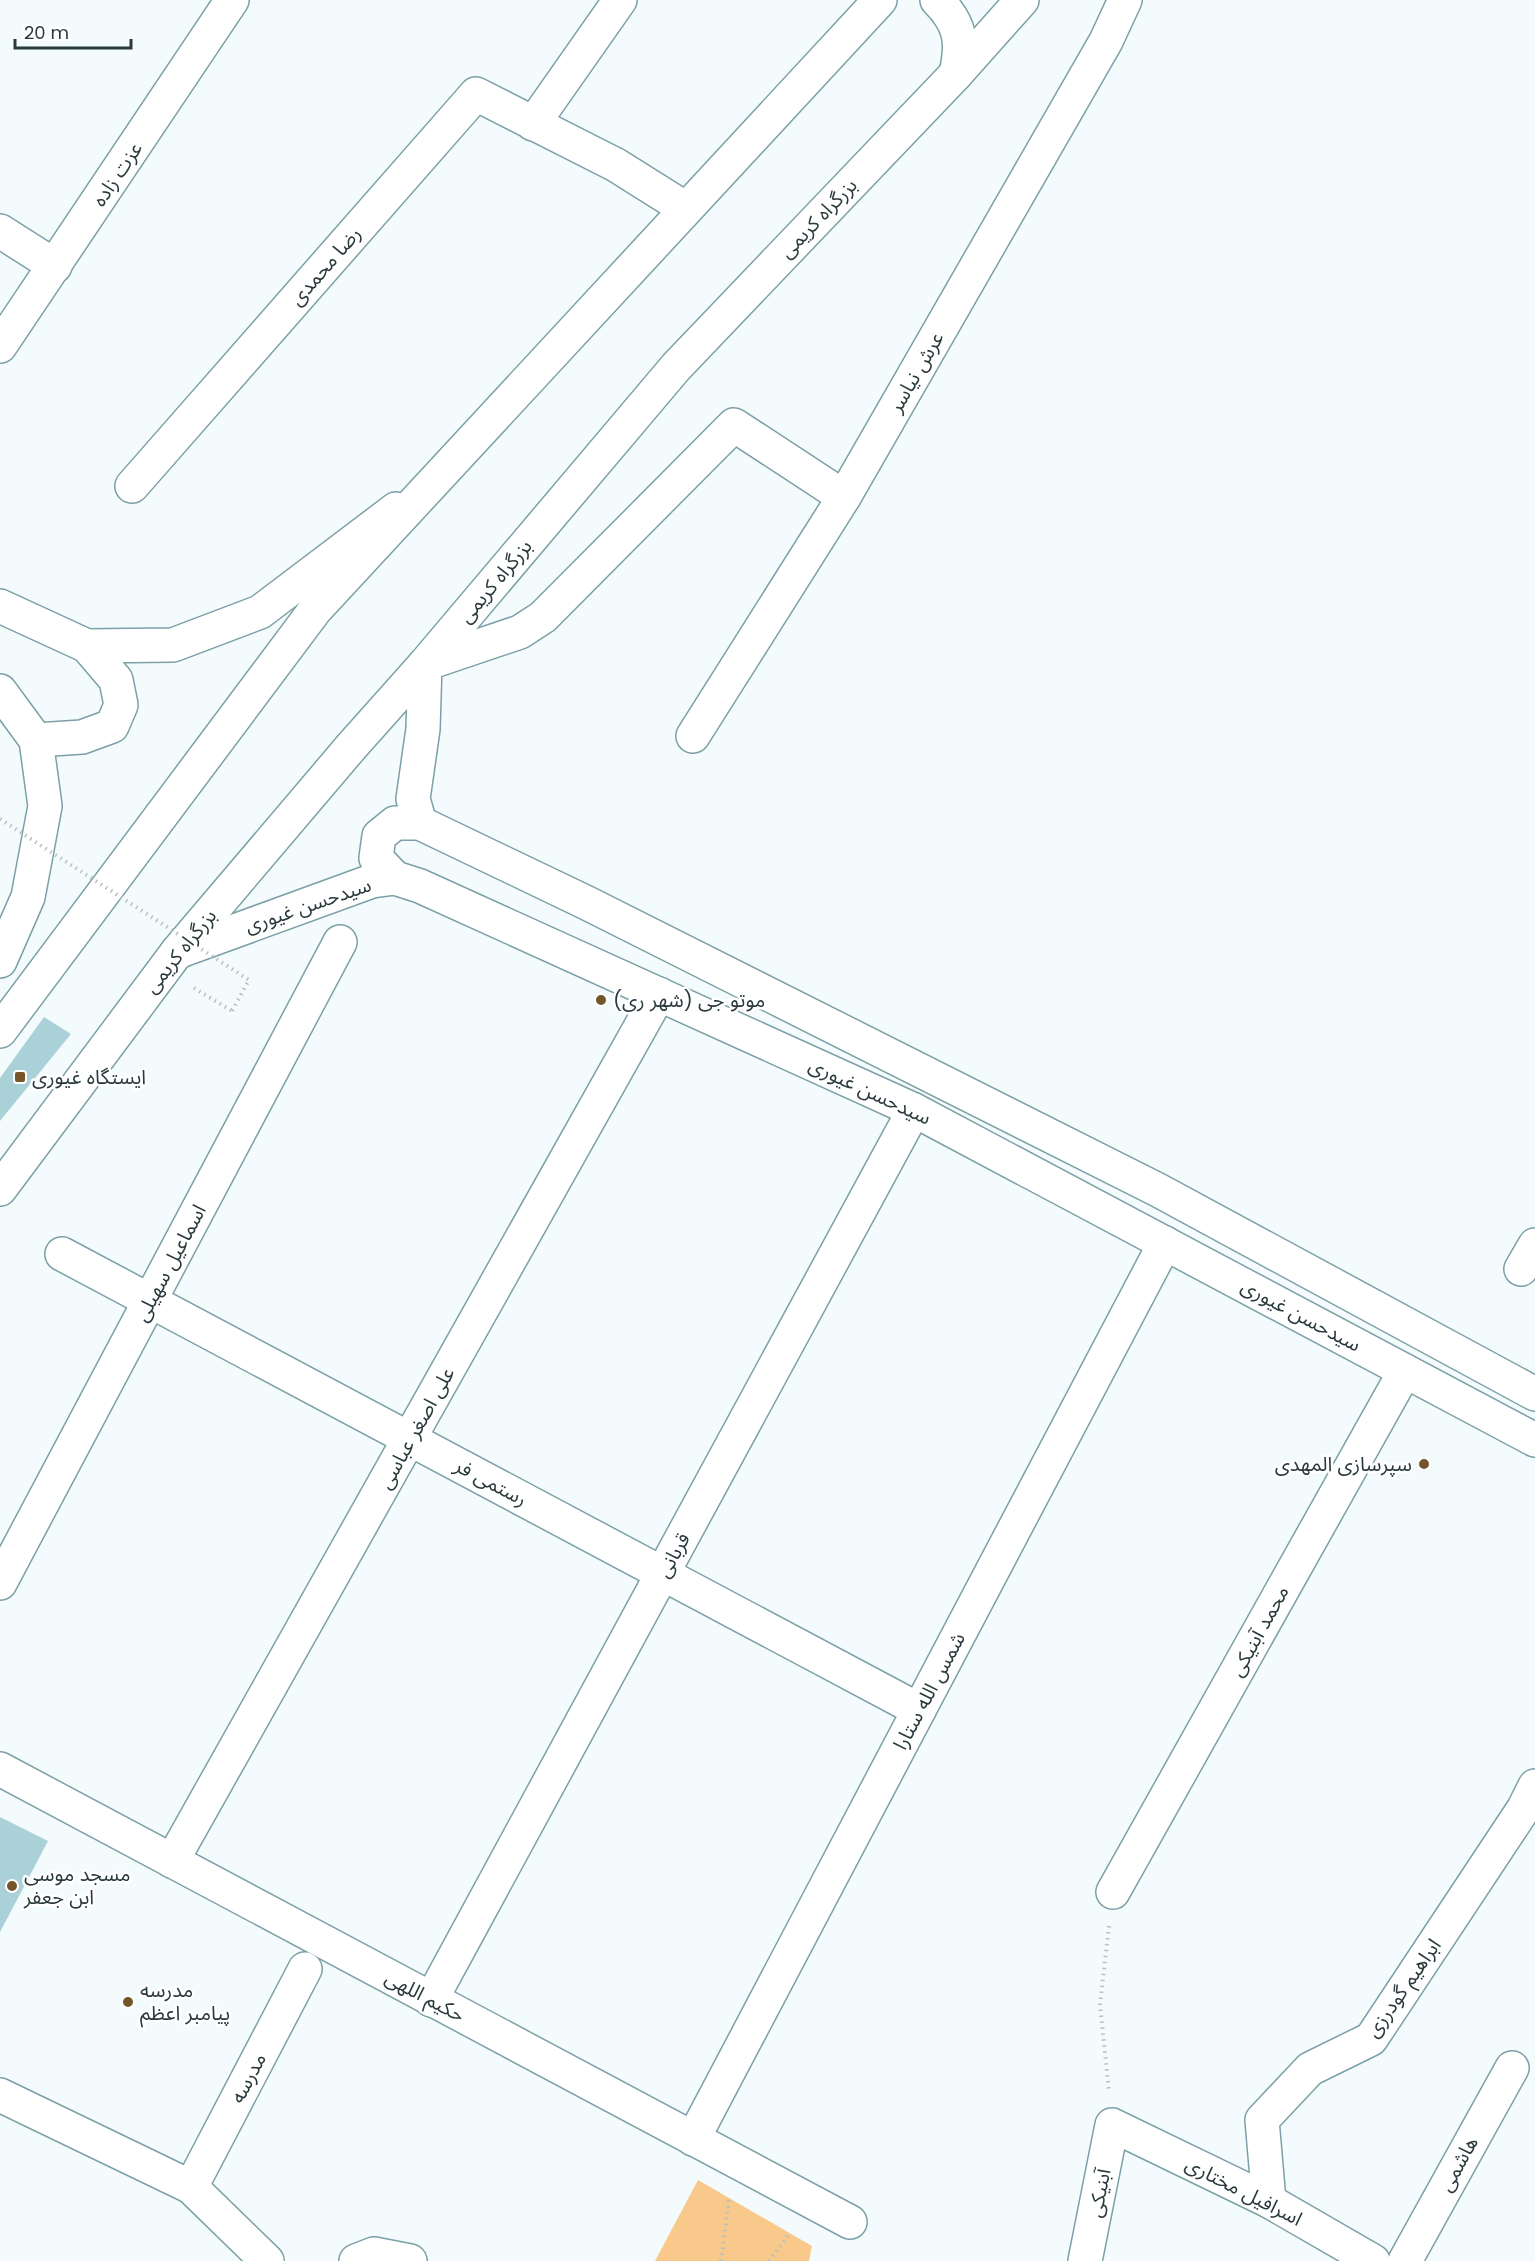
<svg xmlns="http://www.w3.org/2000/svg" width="1535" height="2261" font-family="Poppins,'Noto Sans Arabic',sans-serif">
  <rect width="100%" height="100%" fill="#f4fbfd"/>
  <path fill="#f8c98a" d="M698 2180 812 2246 809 2261H655Z"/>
  <g fill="#abd1d8">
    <path d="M44 1017 71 1034 0 1121V1078Z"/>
    <path d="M0 1817 48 1841 0 1932Z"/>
  </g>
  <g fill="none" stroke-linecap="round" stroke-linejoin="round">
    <g stroke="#7ca0a7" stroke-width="36">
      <g id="street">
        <path d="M533 124 620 0"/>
        <path d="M0 231 55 266"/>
        <path d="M0 346 232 0"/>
        <path d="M132 486 476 94 616 165 686 209"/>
        <path d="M425 664 520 632 543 617 734 425 844 497"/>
        <path d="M693 736 844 497 1106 41 1125 0"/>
        <path d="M62 1254 919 1710"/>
        <path d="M1521 1269 1535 1245"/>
        <path d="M0 1583 340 942"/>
        <path d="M0 1769 850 2222"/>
        <path d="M172 1861 659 994"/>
        <path d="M1113 1892 1405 1371"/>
        <path d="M431 2000 914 1110"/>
        <path d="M0 2095 191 2187 267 2261"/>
        <path d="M693 2139 1165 1243"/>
        <path d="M191 2187 305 1969"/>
        <path d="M1269 2201 1262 2120 1310 2069 1371 2039 1524 1808 1535 1786"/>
        <path d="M356 2261 374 2254 410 2261"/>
        <path d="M1085 2261 1112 2125 1269 2201 1373 2261"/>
        <path d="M1405 2261 1512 2068"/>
      </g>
    </g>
    <g stroke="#7ca0a7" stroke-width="36">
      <g id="secondary">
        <path d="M420 823 413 799 423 729 425 664"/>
        <path d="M395 878 376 858 379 836 395 823H420L587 903 1158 1190 1535 1394"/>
        <path d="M177 952 372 881 395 878 420 886 914 1110 1535 1440"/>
      </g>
    </g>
    <g stroke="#7ca0a7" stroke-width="36">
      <g id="primary">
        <path d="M0 606 87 646 173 645 260 612 396 509"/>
        <path d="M0 691 36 740 45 806 28 897 0 961"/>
        <path d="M36 740 82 737 112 726 121 705 116 680 87 646"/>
      </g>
    </g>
    <g stroke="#7ca0a7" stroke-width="36">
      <g id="highway">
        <path d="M937 0C961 24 963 42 956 74"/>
        <path d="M0 1031 315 610 880 0"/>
        <path d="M0 1189 177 952 351 747 425 664 676 367 956 74 1022 0"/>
      </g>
    </g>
    <g stroke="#b6c0c2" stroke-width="4" stroke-dasharray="1.5 4.5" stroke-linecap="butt">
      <path d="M194 988 232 1011"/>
      <path d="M1109 1926 1100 2005 1109 2091"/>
      <path d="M721 2261 729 2199"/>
      <path d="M769 2261 790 2233"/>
    </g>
    <use href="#street" stroke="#fff" stroke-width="33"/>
    <use href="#secondary" stroke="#fff" stroke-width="33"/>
    <use href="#primary" stroke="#fff" stroke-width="33"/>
    <use href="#highway" stroke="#fff" stroke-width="33"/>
    <path stroke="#b6c0c2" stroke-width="4" stroke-dasharray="1.5 4.5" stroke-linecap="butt" d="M0 819 249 980 232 1011"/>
  </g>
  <g fill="#74552a" stroke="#fff" stroke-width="2">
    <circle cx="601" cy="1000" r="6"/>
    <rect x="14" y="1071" width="12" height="12" rx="3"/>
    <circle cx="1424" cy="1464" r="6"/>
    <circle cx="12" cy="1886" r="6"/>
    <circle cx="128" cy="2002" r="6"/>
  </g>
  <g text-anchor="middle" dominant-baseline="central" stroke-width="5" stroke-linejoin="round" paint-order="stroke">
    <g font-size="20" fill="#2a3a3c" stroke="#fff">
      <text transform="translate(117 174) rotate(-56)">عزت زاده</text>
      <text transform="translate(818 218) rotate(-46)">بزرگراه کریمی</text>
      <text transform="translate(325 266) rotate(-49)">رضا محمدی</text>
      <text transform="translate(916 372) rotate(-60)">عرش نیاسر</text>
      <text transform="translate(495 581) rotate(-50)">بزرگراه کریمی</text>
      <text transform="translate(308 905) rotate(-19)">سیدحسن غیوری</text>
      <text transform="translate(180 951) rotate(-51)">بزرگراه کریمی</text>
      <text transform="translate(870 1091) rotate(25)">سیدحسن غیوری</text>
      <text transform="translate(170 1263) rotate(-62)">اسماعیل سهیلی</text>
      <text transform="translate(1301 1315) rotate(28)">سیدحسن غیوری</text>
      <text transform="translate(416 1428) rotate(-61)">علی اصغر عباسی</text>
      <text transform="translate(491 1482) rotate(28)">رستمی فر</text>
      <text transform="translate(673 1555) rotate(-61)">قربانی</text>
      <text transform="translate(1259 1631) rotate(-61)">محمد آبنیکی</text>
      <text transform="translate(929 1691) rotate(-62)">شمس الله ستارا</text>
      <text transform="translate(1403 1988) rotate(-55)">ابراهیم گودرزی</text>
      <text transform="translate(425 1996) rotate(28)">حکیم اللهی</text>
      <text transform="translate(248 2078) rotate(-62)">مدرسه</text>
      <text transform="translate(1458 2164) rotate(-61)">هاشمی</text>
      <text transform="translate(1244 2191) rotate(27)">اسرافیل مختاری</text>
      <text transform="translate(1099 2193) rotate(-79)">آبنیکی</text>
    </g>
    <g font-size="20" fill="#2a3a3c" stroke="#fff" text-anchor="start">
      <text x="613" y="1000">موتو جی (شهر ری)</text>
      <text x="32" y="1077">ایستگاه غیوری</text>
      <text x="1412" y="1464" text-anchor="end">سپرسازی المهدی</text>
      <text x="24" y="1874">مسجد موسی<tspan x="24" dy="23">ابن جعفر</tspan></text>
      <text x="140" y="1990">مدرسه<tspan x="140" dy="23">پیامبر اعظم</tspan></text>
    </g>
  </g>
  <path d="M15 39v9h116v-9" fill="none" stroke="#2a3a3c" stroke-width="3"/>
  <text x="24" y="39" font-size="18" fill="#2a3a3c" stroke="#ffffff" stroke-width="4.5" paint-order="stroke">20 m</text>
</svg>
